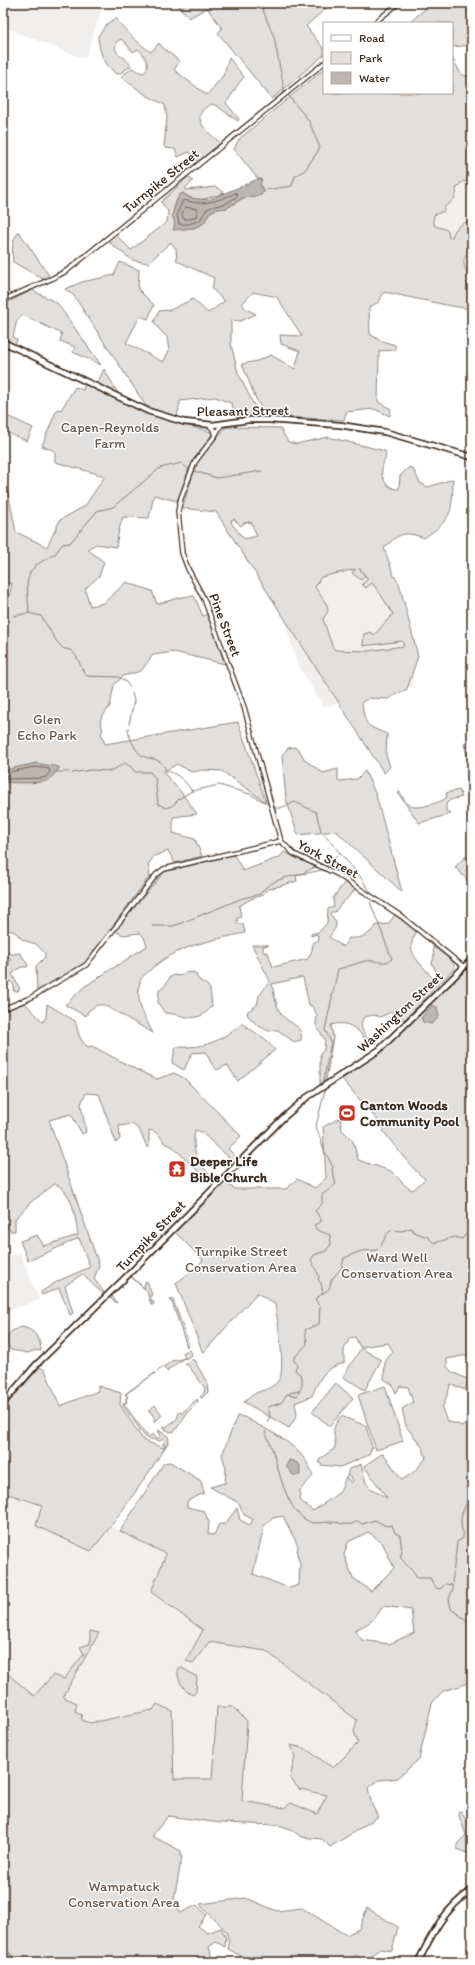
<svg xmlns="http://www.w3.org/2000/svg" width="475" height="1965" font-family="Itim,sans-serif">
  <rect width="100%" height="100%" fill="#fff"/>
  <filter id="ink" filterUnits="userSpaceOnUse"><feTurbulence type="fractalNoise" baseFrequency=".025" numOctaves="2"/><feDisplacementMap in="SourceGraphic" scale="8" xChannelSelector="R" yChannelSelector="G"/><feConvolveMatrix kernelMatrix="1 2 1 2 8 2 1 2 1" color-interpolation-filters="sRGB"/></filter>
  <g filter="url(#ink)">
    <g fill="#f1efee">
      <path d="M3 3H104L85 59 3 27Z"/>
      <path d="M472 174V219L460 225 454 231 452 237 449 238 438 226 434 225V216L453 201 456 195V188L461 183 467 181V177Z"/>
      <path d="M255 517 358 529 406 603 403 605 406 610 413 686 324 707 297 664Z"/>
      <path d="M20 1252 39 1300 3 1313V1259Z"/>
      <path d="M8 1494 42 1506 91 1551 111 1526 166 1554 151 1592 203 1630 186 1661 193 1663 209 1642 265 1651 357 1720 354 1731 358 1743 333 1768 306 1749 291 1746 295 1757 290 1778 299 1789 327 1795 317 1814 291 1803 284 1808 242 1801 247 1722 233 1707H217L212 1779H174L157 1704 154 1710 90 1723 82 1720 63 1698 99 1634 64 1679 53 1675 34 1696 3 1670V1499Z"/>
    </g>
    <g fill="#e2e0de" stroke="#8e857e" fill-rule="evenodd">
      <path d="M176 3H332L306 26 324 49V55L272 99 218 33 222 28 207 8 189 18Z"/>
      <path d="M432 3H470L472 45 452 47V57L461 74 472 78V174L467 177V181L462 182 456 188C458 197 452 202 444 207V211L434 215 433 221 435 226 448 230 449 238 452 237C456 225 461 225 472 219V250C456 260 468 272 472 283 474 290 472 302 472 309L451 306 384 292 379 302 369 307 370 334 379 340 395 345V350L379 351 378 402 391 409 390 416 374 409 346 412 344 420 266 416 256 399 242 364 257 361 271 355 295 369 300 351 281 344 280 335 302 336 277 297 253 292 242 304 246 309 256 314 241 321 231 320V344L238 373 259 415 238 419 231 403 215 397 180 401 177 418 146 406 74 296 65 289 82 282 114 275 120 262 139 270 138 289 154 305 148 319 140 316 126 343 163 362 169 351 167 337 158 328 154 322 159 311 170 310 193 299 208 313 225 301 212 289 214 278 177 261 176 249 171 242 148 263 132 260 110 243 118 237 131 250 167 222 168 211 161 202 188 177 193 181 185 188 186 190 216 187 225 193C208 197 199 205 183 193 172 201 170 220 180 229L194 228 204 223 209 213 216 209 227 208 243 198 261 195 264 192 260 184 261 179H258L234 149 239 139 324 69V93H452V23H409Z"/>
      <path d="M116 18C122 28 141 46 151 52L159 43 162 47 178 60 179 62 174 70 207 95 223 76 229 58 244 77C236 86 233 94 226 103L239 119 238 121 217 106 212 104C186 115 208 133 221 143L198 162 189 152 178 157 175 149 165 148 164 146 167 117 165 105 146 95 121 77 132 68 142 73 145 72C151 65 144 54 138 49L133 52C129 48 126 42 121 39L116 42C113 58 125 54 131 66L119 74H116C104 63 99 53 98 36L107 24Z"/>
      <path d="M19 232 48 274 49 275 43 279 13 262C12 251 11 240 19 232Z"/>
      <path d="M32 290 57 303 101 365 73 352 75 347 60 341 62 334 25 316 23 315 17 320 13 337 17 340 15 345 3 339V305Z"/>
      <path d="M104 369 116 390 118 393 97 384Z"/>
      <path d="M85 384 162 419 211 432 212 434 189 468 177 501 154 495 149 518 123 517 119 529 116 547 96 544 87 549 104 562 99 576 85 589 90 606 104 603 126 582 152 591 157 604 182 597 194 596 203 616 208 614 225 664 174 652 153 655 141 671 123 676 114 685 110 706 100 720 103 731 101 733 105 744 238 722 266 802 222 771 202 770 192 772 177 764 163 772 181 792 197 814 173 817V833L195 839 202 856 175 863 168 851 154 856 148 865 150 876 117 920 93 957 72 973 37 992 36 966 45 957V953L36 944 23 940 15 932 3 928V606H7L12 583H3V492H8L16 532 47 547 60 520 85 506 105 476 55 462V451L42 446 57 409 61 410 75 387 83 390Z"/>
      <path d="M3 414 33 428 27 441 3 431Z"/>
      <path d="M227 427 280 428 288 442 296 444 328 437 385 451C387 459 383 461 382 469 380 480 390 490 399 489L400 476 409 467 413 469 420 483 428 487 453 479C452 513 453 518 424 538 404 530 398 534 384 548L394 576 399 583 418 656 407 689 388 699 370 698 362 702C365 726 365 725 387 734L386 755 390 767 384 773 216 512 182 508 197 463 224 429ZM234 519 241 526 244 523 251 522 257 536 244 539 232 524 231 520ZM359 568 368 579 362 584 366 588 372 583 381 595 393 614 374 635 370 632 364 634 363 646 402 641 404 646 367 651 335 650 332 646 323 619 328 611 327 605 315 587 321 577 356 569 352 573 361 580 365 576Z"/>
      <path d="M472 733V765L470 766 464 744 471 740 468 734Z"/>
      <path d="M294 747 299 750 305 760 323 773 338 769V780L340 781 357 779 365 771 376 795 402 892 336 831 298 835 286 799 282 755 288 748Z"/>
      <path d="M459 790 462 797 450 800 446 804V811L451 814 419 823 398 793 400 792C402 796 405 803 409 805 415 811 443 802 447 797L446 793Z"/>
      <path d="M284 852 316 867 296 876 297 881 266 890 263 895 251 899 239 906 241 917 237 918 238 924H243L245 933C212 940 176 946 150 970 147 973 141 977 140 981 135 1001 144 1017 153 1033L104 1005H97L88 1011 86 1016 65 1005 84 987 147 946 144 937 140 933 123 935 115 931 164 872 234 855 243 871 280 857Z"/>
      <path d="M466 856 472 863V885L455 867Z"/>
      <path d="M345 882 355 889C350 898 341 902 335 912H331L330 914C340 924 336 928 329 937L343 947 349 938C363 939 368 935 377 925L388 924 395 915 417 931C406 948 413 956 424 968 428 972 430 976 435 980L439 978 432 963 434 957 433 946 453 962 455 968 404 1020 391 1012 380 1017 374 1015 364 1017C357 1030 366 1031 368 1042H366C359 1029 348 1020 331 1025L333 1037 326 1080 320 1084V1054L324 1050 325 1040 316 1025 317 1015 312 1006 309 1005 303 977 272 984C274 995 276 1005 281 1014 287 1023 304 1025 301 1040L294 1042 278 1030 269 1031 257 1025 248 1016 247 1012 257 1005 259 996 270 981 252 945H269L263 946V952L268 953 273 967 308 959 312 950 313 943 319 940 317 934 311 936V934L319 932 327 923 328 909 334 907 333 898Z"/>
      <path d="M3 952 13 954 20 953 28 965 27 967H21L12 974 20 989 18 991H13L14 985 10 981 3 990V967H8L11 959Z"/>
      <path d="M472 964V1354L447 1359V1367L452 1372 469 1380 465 1390 451 1384 442 1409 447 1421 463 1426 467 1423 472 1412V1546L468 1550 472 1555V1671L469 1681 463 1685 443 1691 432 1703 419 1759 398 1778 379 1780 368 1788 372 1805 378 1817 330 1847 322 1839 301 1837 291 1829 278 1825 221 1823 168 1816 152 1836 181 1851V1857H182L174 1899 180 1913 197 1905 206 1915 198 1926 207 1933 221 1928 226 1938 225 1947 216 1942 209 1947 213 1962 197 1959 191 1962H16L15 1958 7 1950 3 1939V1686L6 1682 3 1679V1670L34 1696 53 1675 64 1679 84 1654 80 1647 90 1644V1631L99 1633 63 1697 77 1703 75 1711 81 1714 82 1720 90 1723 153 1710 157 1704 172 1711 174 1779H212L217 1707H233L247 1721 242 1801 284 1808 291 1803 317 1814 327 1795 299 1789 290 1778 295 1757 291 1745 306 1749 333 1768 358 1743 354 1731 357 1720 266 1651 209 1642 193 1663 186 1661 203 1630 151 1592 166 1554 120 1531 164 1463 170 1462 201 1481 204 1493 187 1501V1507L204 1511 209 1522 208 1534 214 1535 219 1524H225L237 1508 240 1520 250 1525 253 1519 244 1515 239 1503 210 1487 225 1483 226 1468 222 1455 237 1416 244 1417C270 1432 304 1445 313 1476L300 1490 299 1499 313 1511 340 1492 346 1477 351 1483 353 1481 351 1477 347 1476 349 1469 361 1464 366 1483 370 1488 387 1498 364 1466 383 1453 402 1480 414 1472 426 1458 423 1448 406 1426 402 1409 413 1402 408 1387 400 1386 396 1393 392 1384 384 1379 385 1362 393 1351 388 1343 360 1347 355 1337 350 1338 344 1349V1363C323 1369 320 1378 312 1396L295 1403 297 1415 289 1428 244 1402C248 1399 252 1395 256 1393 263 1390 273 1388 278 1381 287 1372 277 1318 275 1304L257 1293 203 1353 176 1283 190 1273 203 1260 175 1232 225 1183 235 1189H286L297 1179 315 1188 326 1178 323 1127 340 1118 342 1130 353 1141 358 1160 391 1171 407 1187 413 1190 425 1179C409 1166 396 1147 383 1131L385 1129 378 1124 379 1122 342 1079 382 1051ZM283 1516 298 1546 297 1554 300 1564 299 1585 289 1588 253 1574 264 1526 273 1518ZM368 1532 382 1542 394 1568 371 1591 353 1578 344 1555 348 1542ZM383 1606 411 1610 414 1633 389 1644 362 1640 354 1630C368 1625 376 1619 383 1606Z"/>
      <path d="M193 972 196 974 198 979 207 985 210 989 212 1006C196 1026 185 1014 165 1013L158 1003 159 990 164 987 170 977 175 975 179 976 185 973Z"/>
      <path d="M25 1003 43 1022 46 1017 47 1004 75 1021C78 1031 79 1041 88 1047L92 1046 137 1070 157 1079 174 1073 184 1078 241 1136 228 1149 238 1159 234 1162 201 1132 195 1130C191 1154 199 1162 213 1179L210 1183 172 1146 164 1143C161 1136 156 1131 149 1130V1147H147L139 1129 132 1124 119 1126 120 1139 116 1143 99 1094 86 1093 81 1104 86 1132 82 1134 71 1114 49 1120 99 1265 94 1279 104 1292 103 1294 82 1274 65 1286 73 1313 70 1315 59 1288 42 1295 41 1292 58 1281 90 1267 79 1238 28 1261 20 1241 37 1235 44 1246 78 1235C75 1218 74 1192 55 1184L31 1202 15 1219V1231H10L3 1217V1012L9 1008 10 1009Z"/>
      <path d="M242 1024 264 1038 275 1050 238 1081 227 1065 217 1070 211 1063 206 1052 192 1053 184 1070 172 1063 176 1047C208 1048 217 1042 242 1024Z"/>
      <path d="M131 1276 144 1288 145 1282 147 1281 152 1295 150 1296 152 1302H154L153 1305H151L147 1291 131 1277 122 1286 123 1288 121 1287 112 1296 117 1303 111 1299V1295Z"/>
      <path d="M171 1299 173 1300 189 1344 187 1347 172 1302 170 1301Z"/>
      <path d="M22 1327C34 1329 41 1339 41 1351L36 1350 28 1353 11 1350C2 1337 8 1331 22 1327Z"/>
      <path d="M361 1348 381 1360 365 1390 343 1377Z"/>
      <path d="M190 1350 191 1355 186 1359 184 1358 168 1370V1372L163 1367 126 1394 128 1397 126 1399 127 1402 124 1404 148 1437 153 1434 157 1439 161 1436 158 1430 168 1436 169 1441 168 1443C144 1480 119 1517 91 1551L36 1526 42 1505 8 1494 3 1499V1415L7 1408 5 1406 40 1367 45 1370 60 1406 98 1391V1386L121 1393 120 1405 144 1441 164 1448 165 1445H162L165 1442 164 1438 160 1441 146 1438 123 1406V1404L127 1401 125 1399 128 1397 125 1394 172 1361 185 1358 183 1352Z"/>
      <path d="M191 1360H194L209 1386H207L208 1392 202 1398 200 1397 204 1393 205 1388 187 1364 185 1365Z"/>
      <path d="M336 1383 353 1398 330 1426 312 1412Z"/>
      <path d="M385 1386 403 1441 376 1450 358 1395Z"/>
      <path d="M197 1399 198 1402 187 1413 175 1431 170 1432 163 1428 164 1426 166 1427 177 1419 179 1412 182 1413Z"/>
      <path d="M155 1405 162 1415 155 1422 153 1421 155 1419 151 1412 148 1411Z"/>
      <path d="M341 1416 366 1426 372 1447 369 1455 340 1467 321 1465 319 1461 320 1459 335 1448C336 1432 329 1432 341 1416Z"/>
      <path d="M182 1668 197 1677 196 1692 193 1695C185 1693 176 1678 178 1670Z"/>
      <path d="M461 1811 466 1820 472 1824V1855L457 1849V1844L466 1835 458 1813Z"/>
      <path d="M246 1898 277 1911 302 1908 346 1935 359 1929 367 1908 398 1927 392 1951 380 1949 364 1962 357 1955 345 1962H283L265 1960 263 1962H253L228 1949C233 1927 210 1920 200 1904Z"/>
    </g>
    <g fill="#bcb6b3" stroke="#887e77">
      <path d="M258 179 262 180 260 184 264 192 261 195 243 198 227 208 216 209 209 213 204 223 194 228 173 230 175 223 172 215 179 195 183 193 189 198 209 200Z"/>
      <path d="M35 763 59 767V769C56 772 52 778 48 780 42 784 10 783 3 782V772C14 766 24 767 35 763Z"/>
      <path d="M432 1005 437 1007 439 1017 432 1024 423 1022 421 1018Z"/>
      <path d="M289 1460 294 1461 300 1465V1475H293L286 1466Z"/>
      <path d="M3 1939 7 1950 15 1958 16 1962H3Z"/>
    </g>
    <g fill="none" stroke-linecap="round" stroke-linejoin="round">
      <g stroke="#6f625a" stroke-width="1">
        <path d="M236 193 238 196 225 204 215 206 207 209 200 220 189 224H179L177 214 183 200C206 206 213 202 236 193Z"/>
        <path d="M185 207 198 209 196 216 191 219H184L182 215Z"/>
        <path d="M35 767 49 769 50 772 46 777 42 778 9 779 5 777 11 772Z"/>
      </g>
      <g stroke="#887e77" stroke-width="1">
        <path d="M260 3 274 37 284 89"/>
        <path d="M264 190 292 186 295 176 305 170 320 148 309 121 288 95"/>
        <path d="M194 471 217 478 262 471"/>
        <path d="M29 613 27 584 30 572 36 565 56 553 62 544 70 543 97 511 113 507 160 468 182 463 189 470"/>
        <path d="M13 616 29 613 41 616 57 642 64 649C79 649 78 667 87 676L119 677 125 681 130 687"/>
        <path d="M3 617H8"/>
        <path d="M129 724 134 701 132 693"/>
        <path d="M128 728C127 734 135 750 140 754 149 762 160 754 166 771 178 773 186 782 192 791"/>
        <path d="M55 772H69"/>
        <path d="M72 773 90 770 111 771 125 763 131 767 135 772H150L155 778 158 804 166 808 172 806 180 798 192 791 219 785 250 794 268 804"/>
        <path d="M275 808H280L295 802 316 812 321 831 359 875 371 893"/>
        <path d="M327 866 340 853"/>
        <path d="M152 926H174L243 898 260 894C271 876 302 875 321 870"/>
        <path d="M323 1083 331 1042 325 1030 338 969C348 967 357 963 365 961 375 959 383 966 392 959L370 902"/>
        <path d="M323 1293 321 1283 318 1280 319 1276 311 1260 314 1255 326 1251 331 1244 330 1235 317 1230 314 1225 321 1222V1219L315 1211 322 1204V1195L336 1184 332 1170 333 1167 324 1150 316 1126 325 1090"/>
        <path d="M289 1393 299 1391"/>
        <path d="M267 1423 270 1416 268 1407 281 1403 287 1394 297 1396 302 1386V1376L295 1370 297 1364 294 1361V1358L307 1344 305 1330 319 1324 320 1307 315 1299 329 1289 332 1279 342 1267 344 1258 361 1251 377 1250C385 1244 383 1235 392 1230L402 1231 411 1228 414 1232 428 1237 434 1243 455 1237 462 1239 472 1227"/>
        <path d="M266 1431 265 1432C279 1457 281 1510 310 1522 315 1524 325 1522 331 1522 341 1522 349 1528 357 1521L362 1524 375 1520 386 1526 392 1525 395 1533 400 1535 402 1552 400 1557C405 1564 413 1570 417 1578H430L436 1588 440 1589 446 1584 452 1585 453 1589 449 1599 451 1609 472 1624"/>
        <path d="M452 1583 457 1542 463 1538C460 1521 459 1510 472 1498"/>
      </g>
      <g stroke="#3b2a1e" stroke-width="6">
        <g id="minor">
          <path d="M374 23 399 3"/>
          <path d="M3 300 53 278 68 270 324 63"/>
          <path d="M209 425 213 429 215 436"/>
          <path d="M221 425 214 437 195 462 181 498 178 511 182 553 188 569 204 599 244 707 281 841 294 854 337 874 401 916 464 967"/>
          <path d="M3 1009 30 998 86 965 156 875 164 869 281 841"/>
        </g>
      </g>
      <g stroke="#3b2a1e" stroke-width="8">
        <g id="major">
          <path d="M3 342 148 411 184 422 213 425 248 420H269L340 425 385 432 472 457"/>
          <path d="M3 1403 37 1364 133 1270 283 1118 306 1098 379 1050 472 959"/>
          <path d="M418 1962C433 1932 444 1909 472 1890"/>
        </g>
      </g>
      <use href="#minor" stroke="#fff" stroke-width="3.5"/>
      <use href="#major" stroke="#fff" stroke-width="4.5"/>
    </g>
  </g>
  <defs>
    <g id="stadium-square" transform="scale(0.9)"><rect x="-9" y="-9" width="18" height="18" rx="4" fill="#c8321e" stroke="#fff"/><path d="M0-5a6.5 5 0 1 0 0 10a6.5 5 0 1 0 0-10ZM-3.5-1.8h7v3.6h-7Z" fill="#fff"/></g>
    <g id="temple-square" transform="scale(0.9)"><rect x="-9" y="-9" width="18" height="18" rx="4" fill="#c8321e" stroke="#fff"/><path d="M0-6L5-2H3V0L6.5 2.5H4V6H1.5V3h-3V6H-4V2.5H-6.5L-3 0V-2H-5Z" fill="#fff"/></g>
  </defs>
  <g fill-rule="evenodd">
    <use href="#stadium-square" x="347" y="1113"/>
    <use href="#temple-square" x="177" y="1169"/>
  </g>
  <g text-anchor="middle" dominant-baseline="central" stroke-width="3" stroke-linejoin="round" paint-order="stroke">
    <g font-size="14" fill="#3b2a1e" stroke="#fff">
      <text transform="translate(161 181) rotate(-39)">Turnpike Street</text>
      <text transform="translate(243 411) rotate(-1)">Pleasant Street</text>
      <text transform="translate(225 625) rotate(69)">Pine Street</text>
      <text transform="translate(328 859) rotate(28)">York Street</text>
      <text transform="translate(400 1012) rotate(-43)">Washington Street</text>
      <text transform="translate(151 1236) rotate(-46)">Turnpike Street</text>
    </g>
    <g font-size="14" fill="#65584e" stroke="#fff">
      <text x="110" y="427">Capen-Reynolds<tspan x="110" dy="16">Farm</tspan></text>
      <text x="47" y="719">Glen<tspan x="47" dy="16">Echo Park</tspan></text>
      <text x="241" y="1251">Turnpike Street<tspan x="241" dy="16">Conservation Area</tspan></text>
      <text x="397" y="1257">Ward Well<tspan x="397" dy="16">Conservation Area</tspan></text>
      <text x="124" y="1886">Wampatuck<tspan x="124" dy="16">Conservation Area</tspan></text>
    </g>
    <g font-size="14" font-weight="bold" fill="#3b2a1e" stroke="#fff" text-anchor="start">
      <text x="360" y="1105">Canton Woods<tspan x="360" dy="16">Community Pool</tspan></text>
      <text x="190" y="1161">Deeper Life<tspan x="190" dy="16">Bible Church</tspan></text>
    </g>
  </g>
  <rect width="475" height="1965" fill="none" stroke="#fff" stroke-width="16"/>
  <rect x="8" y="8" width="459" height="1949" fill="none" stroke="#3b2a1e" stroke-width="1.5" filter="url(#ink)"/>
  <rect x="323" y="22" width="130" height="72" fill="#ffffff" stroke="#b1aaa5"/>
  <rect x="331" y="35" width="20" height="6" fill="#ffffff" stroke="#b1aaa5"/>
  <text x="359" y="42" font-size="12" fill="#3b2a1e">Road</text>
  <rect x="331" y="52" width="20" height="12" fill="#e2e0de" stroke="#b1aaa5"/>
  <text x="359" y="62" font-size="12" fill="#3b2a1e">Park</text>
  <rect x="331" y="72" width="20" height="12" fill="#bcb6b3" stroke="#b1aaa5"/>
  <text x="359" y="82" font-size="12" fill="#3b2a1e">Water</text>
</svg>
